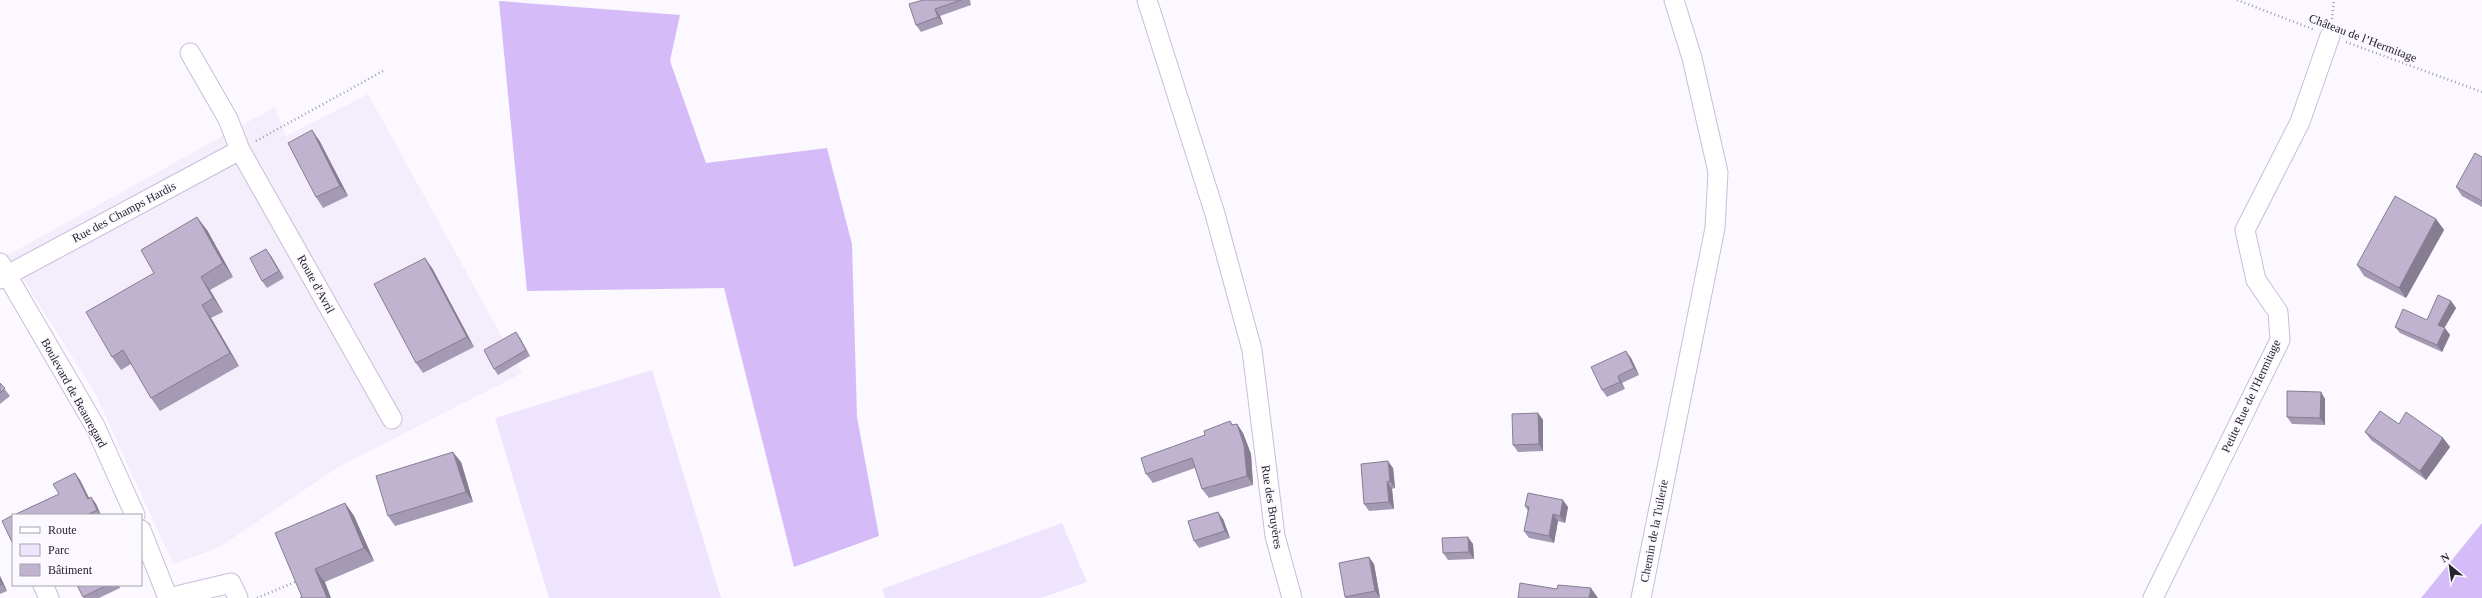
<svg xmlns="http://www.w3.org/2000/svg" width="2482" height="598" font-family="Georgia,serif">
  <rect width="100%" height="100%" fill="#fbf9ff"/>
  <path fill="#f4edfc" d="M368 94 522 373 340 466 218 548 173 564 95 393 8 255 275 107 286 136Z"/>
  <g fill="#efe4fe">
    <path d="M652 370 721 598H549L495 418Z"/>
    <path d="M1062 523 1087 582 1041 598H885L882 589Z"/>
  </g>
  <g fill="#d5bbf7">
    <path d="M499 1 680 15 670 61 706 163 827 148 852 244 857 417 879 536 794 567 724 288 527 291Z"/>
    <path d="M2482 523V598H2421Z"/>
  </g>
  <g fill="none" stroke-linecap="round" stroke-linejoin="round">
    <g stroke="#c9bdda" stroke-width="21">
      <g id="minor">
        <path d="M1147 0 1215 214 1252 350 1275 536 1292 598"/>
        <path d="M190 53 228 119 240 150 392 419"/>
        <path d="M0 263 95 426 135 515"/>
        <path d="M0 279 240 150"/>
        <path d="M141 530 168 598"/>
        <path d="M43 585 49 598"/>
        <path d="M168 598 231 583 238 598"/>
        <path d="M1641 598 1715 228 1718 172 1692 58 1674 0"/>
        <path d="M2153 598 2280 340 2278 312 2256 280 2245 230 2300 122 2330 36"/>
      </g>
    </g>
    <g stroke="#a09da5" stroke-width="2.5" stroke-dasharray="1 3" stroke-linecap="butt">
      <path d="M2237 0 2315 30"/>
      <path d="M2332 19 2334 0"/>
      <path d="M2346 42 2482 92"/>
      <path d="M256 141 383 71"/>
      <path d="M257 598 295 582"/>
    </g>
    <use href="#minor" stroke="#fff" stroke-width="19"/>
  </g>
  <g fill="#a49ab3">
    <path d="M923 0H970L971 5 940 16 943 24 921 32 916 25Z"/>
    <path d="M319 140 348 196 323 208 316 197Z"/>
    <path d="M2482 157V207L2462 196 2456 187Z"/>
    <path d="M2436 219 2444 230 2406 298 2364 276 2357 265Z"/>
    <path d="M207 230 233 277 210 290 223 312 211 318 239 366 160 411 151 398 131 364 121 370 112 357 154 273Z"/>
    <path d="M271 256 284 278 267 288 262 281Z"/>
    <path d="M432 268 474 347 423 373 416 363Z"/>
    <path d="M2451 301 2456 308 2444 328 2450 335 2442 352 2400 333 2395 327 2427 320Z"/>
    <path d="M520 338 530 356 498 375 494 369Z"/>
    <path d="M1631 358 1639 375 1622 383 1625 389 1607 397 1602 390Z"/>
    <path d="M0 383 10 396 0 404Z"/>
    <path d="M2321 392 2325 399V425L2292 424 2287 417Z"/>
    <path d="M1538 413 1543 420V451L1518 452 1513 445Z"/>
    <path d="M1230 421 1233 425 1237 424 1243 433 1251 454 1253 485 1209 498 1202 489 1195 468 1153 483 1146 474 1205 435Z"/>
    <path d="M2399 424 2443 438 2450 447 2426 480 2371 440 2365 432Z"/>
    <path d="M461 462 473 502 395 526 388 516Z"/>
    <path d="M1393 468 1395 488 1392 489 1394 509 1369 511 1364 504Z"/>
    <path d="M75 473 80 480 89 498 91 497 96 504 101 515H14L59 494Z"/>
    <path d="M345 503 354 516 374 561 325 582 302 597Z"/>
    <path d="M1525 506 1568 507 1565 523 1558 521 1554 543 1529 538 1524 531 1528 511Z"/>
    <path d="M1223 519 1230 538 1199 548 1194 541Z"/>
    <path d="M1473 544 1474 559 1448 560 1443 553Z"/>
    <path d="M1374 564 1380 598H1346L1345 597Z"/>
    <path d="M0 576 7 591 0 594Z"/>
    <path d="M77 585H119L120 588 99 598H84Z"/>
  </g>
  <g fill="#867d92">
    <path d="M935 9 940 16 943 24 938 17Z"/>
    <path d="M312 130 319 140 348 196 340 186Z"/>
    <path d="M197 217 207 230 233 277 223 263Z"/>
    <path d="M2436 219 2444 230 2406 298 2399 288Z"/>
    <path d="M266 249 271 256 284 278 279 271Z"/>
    <path d="M425 258 432 268 474 347 467 337Z"/>
    <path d="M201 277 210 290 223 312 213 298Z"/>
    <path d="M2451 301 2456 308 2442 332 2438 325Z"/>
    <path d="M202 305 211 318 239 366 230 353Z"/>
    <path d="M2445 328 2450 335 2442 352 2437 345Z"/>
    <path d="M516 332 520 338 530 356 526 350Z"/>
    <path d="M1626 351 1631 358 1639 375 1634 368Z"/>
    <path d="M1618 376 1622 383 1625 389 1620 382Z"/>
    <path d="M2321 392 2325 399V425L2320 418Z"/>
    <path d="M1538 413 1543 420V451L1539 444Z"/>
    <path d="M1237 424 1243 433 1251 454 1253 485 1247 476Z"/>
    <path d="M2443 438 2450 447 2426 480 2420 471Z"/>
    <path d="M453 452 461 462 473 502 466 492Z"/>
    <path d="M1388 461 1393 468 1395 488 1390 481Z"/>
    <path d="M75 473 80 480 93 506 88 499Z"/>
    <path d="M1387 482 1392 489 1394 509 1389 502Z"/>
    <path d="M91 497 96 504 101 515 97 510Z"/>
    <path d="M1563 500 1568 507 1565 523 1560 516Z"/>
    <path d="M345 503 354 516 374 561 364 548Z"/>
    <path d="M1218 512 1223 519 1230 538 1225 531Z"/>
    <path d="M1553 514 1558 521 1554 543 1549 536Z"/>
    <path d="M1468 537 1473 544 1474 559 1469 552Z"/>
    <path d="M1369 557 1374 564 1380 598 1375 591Z"/>
    <path d="M315 569 325 582 331 598H327Z"/>
    <path d="M0 576 7 591 2 584 0 580Z"/>
    <path d="M1591 588 1598 598H1589Z"/>
  </g>
  <g fill="#bfb3d0" stroke="#867d92">
    <path d="M923 0H961L935 9 938 17 916 25 909 4Z"/>
    <path d="M312 130 340 186 316 197 288 143Z"/>
    <path d="M2475 153 2482 157V201L2456 187Z"/>
    <path d="M2395 196 2436 219 2399 288 2357 265Z"/>
    <path d="M197 217 223 263 201 277 213 298 202 305 230 353 151 398 123 350 112 357 86 312 154 273 141 250Z"/>
    <path d="M266 249 279 271 262 281 250 258Z"/>
    <path d="M425 258 467 337 416 363 374 284Z"/>
    <path d="M2438 295 2451 301 2438 325 2445 328 2437 345 2395 327 2403 309 2427 320Z"/>
    <path d="M516 332 526 350 494 369 484 350Z"/>
    <path d="M1626 351 1634 368 1618 376 1620 382 1602 390 1591 367Z"/>
    <path d="M0 383 5 388 0 393Z"/>
    <path d="M2287 391 2321 392 2320 418 2287 417Z"/>
    <path d="M2380 411 2399 424 2406 412 2443 438 2420 471 2365 432Z"/>
    <path d="M1538 413 1539 444 1513 445 1512 414Z"/>
    <path d="M1230 421 1232 425 1237 424 1244 445 1247 476 1202 489 1192 458 1146 474 1141 458 1205 435 1204 431Z"/>
    <path d="M453 452 466 492 388 516 376 476Z"/>
    <path d="M1388 461 1390 481 1387 482 1389 502 1364 504 1361 464Z"/>
    <path d="M75 473 88 499 91 497 97 510 87 515H14L59 494 53 484Z"/>
    <path d="M1528 493 1563 500 1560 516 1553 514 1549 536 1524 531 1529 507 1525 506Z"/>
    <path d="M345 503 364 548 315 569 327 598H300L302 597 275 533Z"/>
    <path d="M1218 512 1225 531 1194 541 1188 521Z"/>
    <path d="M13 515V541L12 542 2 521Z"/>
    <path d="M1468 537 1469 552 1443 553 1442 538Z"/>
    <path d="M1369 557 1375 591 1345 597 1339 563Z"/>
    <path d="M0 580 2 584 0 585Z"/>
    <path d="M1520 583 1557 589 1558 585 1591 588 1589 598H1518Z"/>
    <path d="M77 585H107L83 597Z"/>
  </g>
  <g text-anchor="middle" dominant-baseline="central" stroke-width="3.5" stroke-linejoin="round" paint-order="stroke">
    <g font-size="12" fill="#27222d" stroke="#fbf9ff">
      <text transform="translate(2363 38) rotate(21)">Château de l’Hermitage</text>
      <text transform="translate(124 212) rotate(-28)">Rue des Champs Hardis</text>
      <text transform="translate(316 284) rotate(61)">Route d'Avril</text>
      <text transform="translate(74 393) rotate(61)">Boulevard de Beauregard</text>
      <text transform="translate(2251 396) rotate(-65)">Petite Rue de l'Hermitage</text>
      <text transform="translate(1272 507) rotate(81)">Rue des Bruyères</text>
      <text transform="translate(1654 531) rotate(-79)">Chemin de la Tuilerie</text>
    </g>
  </g>
  <rect x="12" y="514" width="130" height="72" fill="#fbf9ff" stroke="#a6a3ab"/>
  <rect x="20" y="527" width="20" height="6" fill="#ffffff" stroke="#a6a3ab"/>
  <text x="48" y="534" font-size="12" fill="#27222d">Route</text>
  <rect x="20" y="544" width="20" height="12" fill="#efe4fe" stroke="#a6a3ab"/>
  <text x="48" y="554" font-size="12" fill="#27222d">Parc</text>
  <rect x="20" y="564" width="20" height="12" fill="#bfb3d0" stroke="#a6a3ab"/>
  <text x="48" y="574" font-size="12" fill="#27222d">Bâtiment</text>
  <g transform="translate(2450 566) rotate(331)" stroke="#fbf9ff" stroke-width="3" paint-order="stroke">
  <path d="M0-3L7 15L0 10L-7 15Z" fill="#27222d"/>
  <text y="-6" font-size="11" font-weight="bold" text-anchor="middle" fill="#27222d">N</text>
  </g>
</svg>
